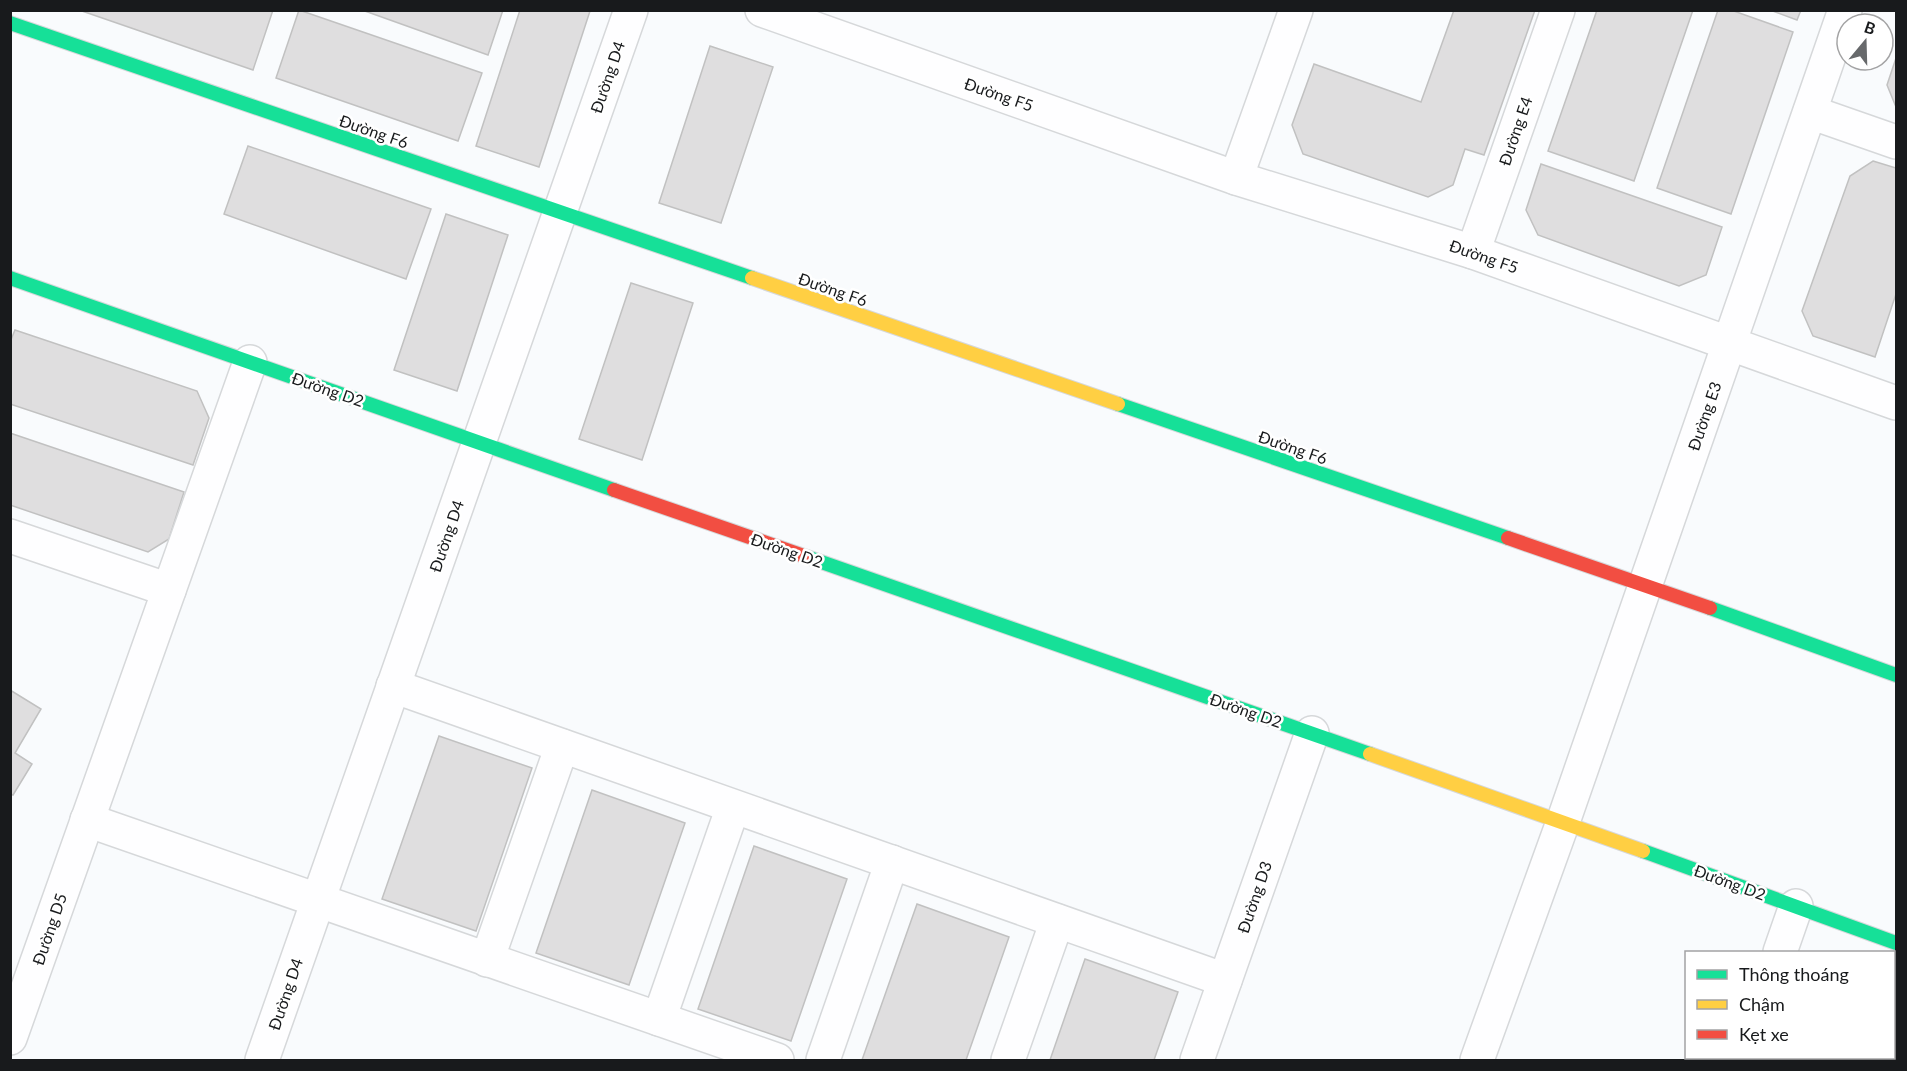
<svg xmlns="http://www.w3.org/2000/svg" width="1907" height="1071" font-family="Lato,sans-serif">
  <rect width="100%" height="100%" fill="#f9fbfd"/>
  <g fill="#dfdedf" stroke="#c1c1c1" stroke-width="1.5">
    <path d="M79 10H273L253 70Z"/>
    <path d="M299 10 482 73 458 141 276 78Z"/>
    <path d="M362 10H503L488 55Z"/>
    <path d="M520 10 590 11 539 167 476 146Z"/>
    <path d="M1454 10H1535L1484 155 1465 149 1453 185 1428 197 1303 154 1292 125 1314 64 1421 102Z"/>
    <path d="M1597 10H1693L1634 181 1548 151Z"/>
    <path d="M1718 10H1731L1793 32 1731 214 1657 188Z"/>
    <path d="M1770 10H1801L1797 20Z"/>
    <path d="M710 46 773 67 721 223 659 203Z"/>
    <path d="M1896 58V107L1887 85Z"/>
    <path d="M248 146 431 209 406 279 224 214Z"/>
    <path d="M1873 161 1896 168V294L1875 357 1813 336 1802 311 1850 176Z"/>
    <path d="M1541 164 1722 227 1706 275 1679 286 1538 235 1526 210Z"/>
    <path d="M446 214 508 235 457 391 394 370Z"/>
    <path d="M631 283 693 303 642 460 579 439Z"/>
    <path d="M15 330 197 391 209 418 193 465 10 404V342Z"/>
    <path d="M10 433 184 492 169 539 148 552 10 505Z"/>
    <path d="M10 690 41 709 15 753 32 764 13 795 10 794Z"/>
    <path d="M439 736 532 768 476 931 382 899Z"/>
    <path d="M592 790 685 823 629 985 536 953Z"/>
    <path d="M754 846 847 879 791 1041 698 1009Z"/>
    <path d="M917 904 1009 937 966 1060H862Z"/>
    <path d="M1085 959 1178 992 1154 1060H1050Z"/>
  </g>
  <g fill="none" stroke-linecap="round" stroke-linejoin="round">
    <g stroke="#d6d8da" stroke-width="36">
      <g id="street">
        <path d="M762 10 1236 178 1473 252 1896 403"/>
        <path d="M1810 112 1896 142"/>
        <path d="M1236 178 1296 10"/>
        <path d="M1473 252 1558 10"/>
        <path d="M10 536 169 590"/>
        <path d="M393 686 1225 980"/>
        <path d="M87 820 777 1060"/>
        <path d="M1780 952 1796 906"/>
        <path d="M487 960 562 746"/>
        <path d="M659 1019 733 807"/>
        <path d="M10 1038 250 362"/>
        <path d="M262 1060 631 10"/>
        <path d="M823 1060 892 862"/>
        <path d="M1008 1060 1057 921"/>
        <path d="M1197 1060 1312 733"/>
        <path d="M1477 1060 1563 822 1845 10"/>
        <path d="M1741 1060 1742 1058"/>
      </g>
    </g>
    <g stroke="#d6d8da" stroke-width="16">
      <g id="fast">
        <path d="M10 23 752 278"/>
        <path d="M10 278 614 490"/>
        <path d="M1118 404 1508 538"/>
        <path d="M807 557 1370 754"/>
        <path d="M1710 608 1896 675"/>
        <path d="M1643 851 1896 943"/>
      </g>
    </g>
    <g stroke="#d6d8da" stroke-width="16">
      <g id="slow">
        <path d="M752 278 1118 404"/>
        <path d="M1370 754 1643 851"/>
      </g>
    </g>
    <g stroke="#d6d8da" stroke-width="16">
      <g id="jam">
        <path d="M614 490 807 557"/>
        <path d="M1508 538 1710 608"/>
      </g>
    </g>
    <use href="#street" stroke="#fefeff" stroke-width="33"/>
    <use href="#fast" stroke="#16e098" stroke-width="14"/>
    <use href="#slow" stroke="#ffcf43" stroke-width="14"/>
    <use href="#jam" stroke="#f24e42" stroke-width="14"/>
  </g>
  <g text-anchor="middle" dominant-baseline="central" stroke-width="5" stroke-linejoin="round" paint-order="stroke">
    <g font-size="16" fill="#181a1c" stroke="#fff">
      <text transform="translate(607 77) rotate(-71)">Đường D4</text>
      <text transform="translate(999 94) rotate(19)">Đường F5</text>
      <text transform="translate(374 131) rotate(19)">Đường F6</text>
      <text transform="translate(1515 131) rotate(-71)">Đường E4</text>
      <text transform="translate(1484 256) rotate(19)">Đường F5</text>
      <text transform="translate(833 289) rotate(19)">Đường F6</text>
      <text transform="translate(328 389) rotate(19)">Đường D2</text>
      <text transform="translate(1704 416) rotate(-71)">Đường E3</text>
      <text transform="translate(1293 447) rotate(19)">Đường F6</text>
      <text transform="translate(446 536) rotate(-71)">Đường D4</text>
      <text transform="translate(787 550) rotate(19)">Đường D2</text>
      <text transform="translate(1246 710) rotate(19)">Đường D2</text>
      <text transform="translate(1730 882) rotate(20)">Đường D2</text>
      <text transform="translate(1254 897) rotate(-71)">Đường D3</text>
      <text transform="translate(49 929) rotate(-71)">Đường D5</text>
      <text transform="translate(285 994) rotate(-71)">Đường D4</text>
    </g>
  </g>
  <rect width="1907" height="1071" fill="none" stroke="#181a1c" stroke-width="24"/>
  <rect x="1685" y="951" width="210" height="108" fill="#ffffff" stroke="#a3a3a4" stroke-width="1.5"/>
  <rect x="1697" y="970" width="30" height="9" fill="#16e098" stroke="#a3a3a4" stroke-width="1.5"/>
  <text x="1739" y="981" font-size="18" fill="#181a1c">Thông thoáng</text>
  <rect x="1697" y="1000" width="30" height="9" fill="#ffcf43" stroke="#a3a3a4" stroke-width="1.5"/>
  <text x="1739" y="1011" font-size="18" fill="#181a1c">Chậm</text>
  <rect x="1697" y="1030" width="30" height="9" fill="#f24e42" stroke="#a3a3a4" stroke-width="1.5"/>
  <text x="1739" y="1041" font-size="18" fill="#181a1c">Kẹt xe</text>
  <g transform="translate(1865 42) rotate(19)"><circle r="28" fill="#ffffff" stroke="#a3a3a4" stroke-width="1.5"/>
  <path d="M0-4.5L10 22L0 15L-10 22Z" fill="#67696b"/>
  <text y="-9" font-size="16" font-weight="bold" text-anchor="middle" fill="#181a1c">B</text>
  </g>
</svg>
